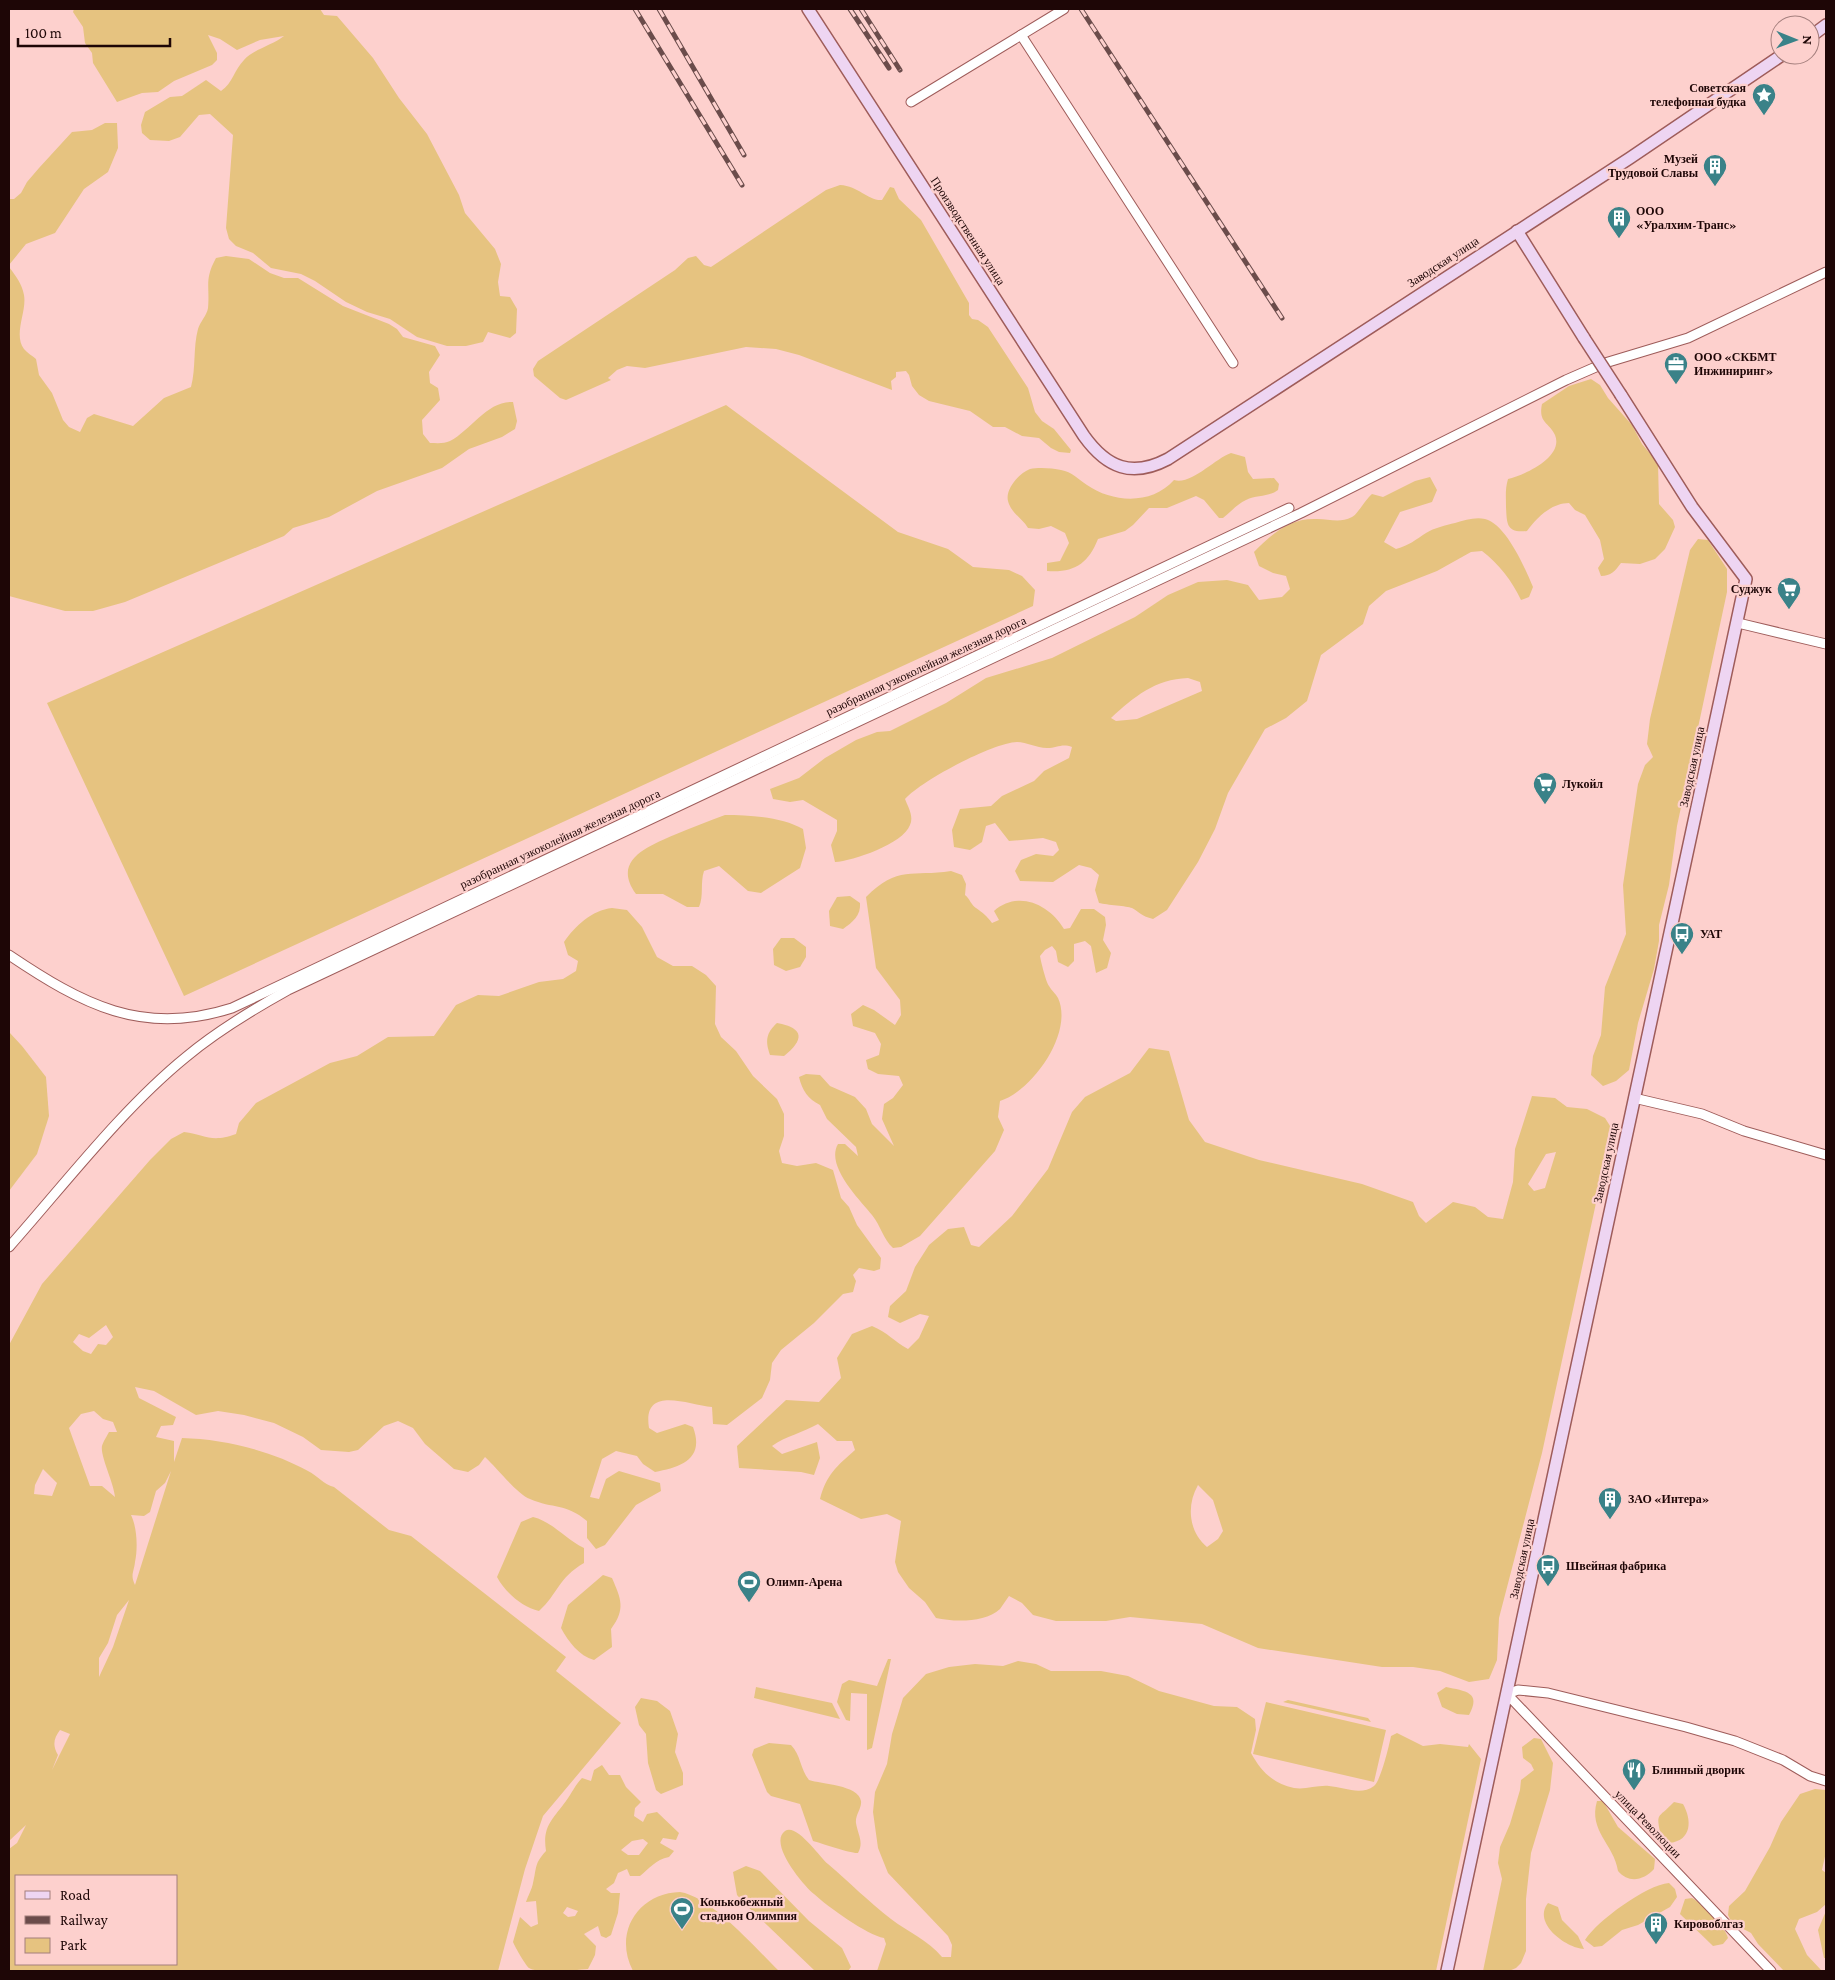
<svg xmlns="http://www.w3.org/2000/svg" width="1835" height="1980" font-family="'Crimson Pro',serif">
  <rect width="100%" height="100%" fill="#fdd0cd"/>
  <g fill="#e6c380" fill-rule="evenodd">
    <path d="M74 9H320L324 15 337 16 373 58 399 98 427 134 459 195 465 213 495 249 501 264 498 282 500 296 510 297 517 309 516 333 510 338 488 332 483 342 466 346H447L417 337 390 319 367 312 346 302 315 281 301 274 271 268 253 253 236 246 229 239 226 228 233 135 210 114 199 115 180 137 169 141 150 140 142 133 141 125 145 112 170 97 182 96 206 80 221 91C233 83 234 70 244 60 254 49 273 45 284 36L260 40 237 50 220 39 208 35 217 53V60L212 65 174 81 158 92 142 93 117 102 93 63 92 53 85 43 83 27 73 12Z"/>
    <path d="M105 123H117L118 148 108 172 84 189 55 233 26 244 9 265V199H14L21 193 27 182 39 168 72 132 92 130Z"/>
    <path d="M840 185C859 186 868 201 882 200L890 187 894 188 899 199 921 220 969 303V315L972 319 978 320 988 327 1028 388 1035 412 1042 421 1054 429 1071 450 1070 453 1059 452 1051 448 1039 438 1022 436 1005 427H993L970 411 929 401 919 395 912 386 909 375 906 371 896 372V377L891 381 892 390 799 355 776 349 746 347 645 368 627 366 617 370 608 378 611 380 566 400 560 398 534 376 533 369 538 361 675 270 688 258 696 256 704 265 711 267 826 190Z"/>
    <path d="M226 256 249 259 270 273 284 278H298L343 306 389 324 397 329 403 337 435 346 440 355 429 372 430 383 438 388 440 400 422 420 423 434 430 443C436 443 444 444 450 441 471 430 488 400 513 402L517 421 515 429 502 437 469 449 442 468 377 491 329 517 293 528 284 536 125 602 93 611H65L9 596V267C16 276 22 284 24 295 27 312 13 334 24 349 27 353 33 356 36 359L39 375 52 393 63 420 69 427 80 432 87 418 94 414 133 426 164 398 191 387C196 368 193 347 198 329 200 322 207 315 208 308 210 286 204 280 216 258Z"/>
    <path d="M1591 379 1600 385 1608 398 1632 425 1642 444 1658 463 1659 504 1673 520 1675 527 1665 549 1655 559 1640 564 1621 563C1615 571 1611 576 1601 576L1598 568 1604 559 1600 540 1585 515 1575 510 1569 503C1552 503 1537 517 1527 531 1506 533 1507 524 1506 507 1506 497 1505 489 1508 479 1525 475 1564 457 1555 435 1549 422 1538 423 1542 404L1569 386Z"/>
    <path d="M726 405 898 532 948 549 973 567 1009 570 1022 576 1035 590 1033 606 184 996 47 703Z"/>
    <path d="M1231 453 1245 457 1248 472 1253 479 1274 478 1279 484 1278 490C1269 497 1257 495 1246 500 1237 504 1231 512 1223 518H1219L1204 500 1196 496 1167 508H1149L1133 525 1125 531 1098 539C1088 564 1074 573 1047 571V563L1060 561 1069 543 1065 533 1051 526 1039 529 1028 528C1022 518 1011 513 1008 501 1005 489 1019 473 1030 469 1038 467 1053 468 1061 470 1072 472 1078 479 1087 485 1113 503 1152 505 1174 480 1192 485 1214 459 1231 453Z"/>
    <path d="M1430 477 1437 490 1432 502 1400 512 1384 542 1396 549C1410 545 1415 540 1426 533 1434 528 1446 525 1455 523 1465 520 1475 517 1485 519 1506 524 1525 568 1533 587L1529 597 1521 600C1512 581 1499 564 1482 551L1471 552 1437 571 1386 591 1369 606 1363 624 1321 655 1307 701 1286 718 1265 729 1228 793 1215 829 1198 862 1167 910 1153 919C1141 916 1141 913 1132 908 1127 906 1107 905 1099 903L1095 890 1099 875 1091 868 1079 865 1053 882 1020 881 1015 871 1021 860 1036 854 1053 856 1059 850 1056 842 1043 838 1009 841 995 823 986 826 982 842 970 850 954 847 952 830 960 809 991 806 1002 796 1034 781 1044 771 1069 758 1072 747C1062 743 1057 748 1047 748 1036 748 1027 742 1017 742 992 743 921 781 905 799 908 807 914 816 910 825 903 844 853 861 835 862L831 845 837 831V820L803 800 790 802 773 799 770 789 799 778 825 758 856 740 877 732 890 731 946 703 986 678 1052 658 1135 617 1168 595 1198 582 1227 580 1248 585 1259 600 1282 597 1290 589 1286 576 1273 573 1259 566 1254 552C1271 535 1288 519 1314 519 1328 518 1338 524 1352 517 1357 515 1365 500 1372 494L1383 497 1415 481ZM1188 678 1200 682 1202 691 1137 719 1116 721 1111 718C1134 697 1155 679 1188 678Z"/>
    <path d="M1698 539 1708 540 1727 569V592L1677 826 1669 885 1659 925V941L1654 969 1638 1023 1629 1070 1616 1081 1603 1086 1591 1075 1593 1056 1601 1035 1605 987 1626 934 1623 885 1638 784 1645 765 1653 757 1647 744 1650 719 1690 550Z"/>
    <path d="M725 815C750 815 782 817 803 829L806 848 800 868 761 893 748 891 719 866 704 871C700 883 704 896 699 907H687L663 894H636C611 860 649 846 674 835 691 828 708 821 725 815Z"/>
    <path d="M951 871 962 875 966 884 965 895C970 899 971 905 976 908 983 913 987 916 992 923L999 920 994 911C1018 890 1049 904 1064 929L1070 928 1081 909H1094L1105 917 1106 925 1103 940 1111 953 1107 968 1096 973 1091 946 1085 941 1074 944V961L1068 967 1058 962 1056 951 1052 946 1045 950 1040 956C1041 962 1046 982 1049 986 1051 990 1056 994 1058 998 1074 1033 1032 1091 1000 1101L998 1117 1004 1130 995 1151 920 1236 901 1247 893 1248C883 1239 881 1226 872 1215 860 1200 825 1166 838 1144H845L858 1156 856 1147 827 1119 820 1105C808 1099 802 1090 799 1077L806 1074 820 1075 830 1086 855 1097 866 1109 872 1124 894 1146 882 1119 884 1104 893 1098 903 1085 899 1076 878 1074 868 1069 866 1060 879 1055 881 1044 875 1033 853 1026 851 1014 863 1005 874 1010 895 1025 901 1015 900 1000 876 968 866 897C898 865 912 877 951 871Z"/>
    <path d="M850 896 860 903C861 915 853 922 843 929L830 926 829 911 837 897Z"/>
    <path d="M612 908 627 910 642 927 657 957 673 966H692L706 975 716 986 715 1024 721 1037 736 1051 753 1076 777 1099 784 1114V1136L779 1151 782 1163 797 1166 816 1163 833 1170 841 1198 849 1207 857 1225 881 1258 880 1269 874 1271 859 1268 853 1275 856 1281 853 1292 843 1294 814 1323 781 1350 772 1363 770 1380 762 1398 727 1425 713 1424 712 1407C688 1405 642 1384 649 1428L657 1433 685 1424 693 1427C705 1459 681 1467 655 1472L643 1464 637 1456 616 1451 602 1459 590 1497 599 1499 606 1479 619 1471 660 1483 661 1491 636 1505 605 1545 596 1549 587 1538V1521C566 1503 553 1509 530 1499 517 1494 497 1468 485 1457L479 1465 468 1472 454 1469 425 1444 413 1428 398 1421 384 1426 358 1450 349 1452 321 1450 303 1437 274 1423 244 1415 218 1411 196 1415 154 1391 135 1387 139 1398 176 1417 173 1425 161 1426 156 1437 174 1441V1462L182 1438C224 1439 272 1451 308 1471 318 1476 323 1484 334 1487L389 1530 411 1536 566 1657 556 1671 621 1723 543 1816 525 1869 498 1971H9V1849L17 1843 26 1825 9 1841V1345L42 1284 150 1160 171 1139 184 1132C206 1135 211 1143 236 1134L239 1123 256 1103 330 1063 357 1056 388 1037 434 1036 456 1005 478 995 499 996 539 982 563 979 576 971 578 961 568 955 564 942C575 926 592 910 612 908ZM106 1325 113 1337 106 1345 98 1344 91 1354 83 1351 73 1342 79 1334 89 1338ZM94 1411 103 1419 113 1422 117 1432H109C107 1436 103 1442 102 1446 100 1456 114 1483 115 1497L102 1486H90L69 1428 81 1414ZM43 1469 57 1483 52 1496 34 1494 35 1485ZM171 1471 135 1585C130 1575 134 1572 135 1562 138 1548 137 1527 131 1515L144 1516 150 1512 156 1491 165 1483ZM129 1600 113 1647 99 1677V1658L108 1643 117 1615ZM60 1730 70 1734 52 1770 58 1755C52 1745 54 1738 60 1730ZM16 1876H176V1964H16Z"/>
    <path d="M781 938H794L806 947V957L800 967 786 971 774 965 773 949Z"/>
    <path d="M777 1023C805 1028 804 1040 784 1056L770 1055C765 1041 766 1033 777 1023Z"/>
    <path d="M9 1032 22 1046 46 1077 49 1116 37 1154 9 1191Z"/>
    <path d="M1149 1048 1169 1051 1189 1120 1205 1142 1259 1160 1362 1184 1413 1202 1419 1216 1426 1223 1453 1202 1475 1207 1488 1217 1503 1219 1513 1182 1515 1149 1532 1096 1555 1098 1567 1107 1587 1109 1605 1118 1612 1129 1542 1453 1499 1618 1497 1660 1489 1679 1469 1682 1440 1671 1413 1667H1382L1258 1648 1202 1624 1130 1617 1106 1621H1056L1033 1615 1022 1603 1009 1596C1006 1600 1003 1605 1000 1609 985 1623 954 1622 936 1618L925 1602 909 1588 898 1572 895 1562 901 1521 887 1514 861 1519 820 1499C826 1475 837 1466 855 1450L852 1441H837L818 1424C802 1433 786 1436 772 1446L782 1454 817 1442 820 1458 814 1475 801 1472 739 1468 737 1446 786 1400 819 1402 841 1378 837 1358 852 1334 872 1326C889 1333 893 1341 908 1349L919 1338 929 1316 920 1314 900 1323 888 1317 890 1306 906 1291 915 1267 929 1245 948 1229 964 1227 971 1245 979 1247 1012 1216 1048 1169 1072 1112 1085 1097 1130 1073ZM1556 1152 1545 1188 1534 1191 1528 1184 1546 1154ZM1198 1485 1213 1500 1223 1531 1218 1539 1207 1547C1189 1532 1186 1506 1198 1485Z"/>
    <path d="M533 1517C553 1522 565 1539 584 1548V1563C558 1578 558 1594 539 1611 522 1607 505 1592 497 1577L521 1522Z"/>
    <path d="M603 1575 612 1578C621 1599 626 1609 611 1629L612 1647 594 1660C579 1656 568 1641 561 1628L568 1605Z"/>
    <path d="M888 1659H891L872 1748 867 1750V1694L851 1693 850 1721 846 1720 837 1702 842 1684 849 1680 877 1686Z"/>
    <path d="M1018 1661 1036 1664 1051 1671H1101L1128 1676 1159 1691 1214 1706 1237 1707 1255 1719 1256 1730 1251 1753C1261 1771 1272 1783 1294 1788 1305 1790 1317 1785 1329 1786 1343 1787 1361 1796 1374 1786 1381 1780 1389 1746 1391 1736L1397 1733 1423 1746 1440 1744 1468 1747 1469 1744 1481 1759 1436 1971H877L886 1944 884 1938C867 1935 828 1907 814 1894 803 1885 768 1843 785 1831 797 1823 820 1858 828 1864 849 1882 869 1902 891 1919 908 1932 928 1940 942 1957H951L952 1945 948 1936 888 1873 878 1848 873 1812 875 1792 887 1764 892 1734 903 1698 926 1674 949 1667 975 1664 1003 1666Z"/>
    <path d="M756 1687 832 1703 840 1719 754 1698Z"/>
    <path d="M1446 1687C1465 1691 1482 1692 1469 1715L1457 1714 1442 1707 1437 1693Z"/>
    <path d="M641 1698 657 1701 670 1711 678 1734 675 1752 683 1773V1785L661 1794 656 1790 648 1763 646 1734 639 1725 635 1707Z"/>
    <path d="M1288 1700 1368 1718 1371 1722 1283 1702Z"/>
    <path d="M1266 1702 1386 1730 1374 1782 1253 1754Z"/>
    <path d="M1534 1738 1541 1739 1553 1763 1550 1790 1531 1853 1526 1899V1951L1521 1963 1516 1968 1509 1971H1483L1502 1879 1498 1863 1500 1847 1510 1824 1520 1790 1521 1780 1534 1770 1531 1764 1523 1758 1522 1747Z"/>
    <path d="M769 1743 791 1745C801 1755 800 1769 809 1780 821 1784 859 1785 861 1801 862 1808 855 1815 856 1823 858 1835 864 1842 858 1853 852 1854 821 1843 813 1841L800 1804 771 1796 767 1792 752 1755 754 1749Z"/>
    <path d="M602 1765 609 1775H620L626 1787 641 1802 635 1808 634 1816 643 1822 647 1814 657 1812 679 1833 676 1840 663 1838 660 1843 674 1851 669 1857C655 1860 650 1868 640 1876H630L627 1869 618 1873 614 1883 606 1889 611 1893H620L618 1913 611 1935 606 1938 601 1936 598 1926 584 1934 596 1946 595 1955 588 1969C577 1970 537 1974 529 1968 526 1966 515 1947 513 1942L520 1917 531 1927 538 1924 536 1901 526 1902C528 1896 532 1889 533 1883 537 1867 534 1864 546 1851 542 1826 553 1819 566 1801 572 1793 575 1785 582 1778L591 1781 594 1770ZM643 1839 648 1843 639 1855H628L621 1850 632 1841ZM567 1907 578 1911 575 1916 568 1917 563 1913Z"/>
    <path d="M1815 1789 1826 1790V1852L1822 1870 1826 1873V1904L1817 1912 1799 1919 1795 1929 1807 1955 1822 1971H1784L1758 1944 1751 1933 1732 1923 1728 1915 1729 1906 1745 1891 1770 1847 1781 1822 1800 1794Z"/>
    <path d="M1597 1801H1603L1618 1827 1655 1859 1654 1869C1644 1880 1629 1884 1618 1871 1614 1844 1588 1831 1597 1801Z"/>
    <path d="M1674 1802 1683 1804C1692 1820 1692 1840 1670 1843L1661 1837C1656 1811 1657 1820 1674 1802Z"/>
    <path d="M746 1866 760 1871 809 1921 842 1948 851 1967 848 1971H815L746 1905 737 1895 733 1872Z"/>
    <path d="M1669 1883 1675 1889 1677 1897 1670 1907 1638 1925 1622 1930 1602 1946 1594 1947 1585 1940C1597 1921 1646 1885 1669 1883Z"/>
    <path d="M680 1892C712 1897 755 1948 779 1971H633C613 1933 638 1893 680 1892Z"/>
    <path d="M1692 1898C1703 1904 1724 1925 1728 1938L1723 1944 1713 1946 1680 1914 1685 1899Z"/>
    <path d="M1548 1903 1558 1907 1562 1920 1578 1936 1584 1949C1566 1948 1532 1923 1548 1903Z"/>
    <path d="M1826 1911V1958H1824L1818 1930Z"/>
  </g>
  <g fill="none" stroke-linecap="round" stroke-linejoin="round">
    <g stroke="#9e5c5a" stroke-width="11">
      <g id="street">
        <path d="M1021 35 1233 363"/>
        <path d="M911 102 1064 9"/>
        <path d="M1738 623 1826 644"/>
        <path d="M9 955C82 1004 142 1037 232 1008L1289 508"/>
        <path d="M1634 1098 1702 1114 1744 1131 1826 1155"/>
        <path d="M9 1247C64 1185 122 1109 186 1057 217 1031 252 1010 288 990L1301 513 1566 380 1605 363 1688 338 1826 272"/>
        <path d="M1771 1971 1507 1694 1518 1690 1548 1693 1686 1727 1735 1741 1783 1760 1810 1776 1826 1781"/>
      </g>
    </g>
    <g stroke="#9e5c5a" stroke-width="14">
      <g id="secondary">
        <path d="M808 9 1084 436C1107 468 1132 478 1168 459L1630 158 1782 55"/>
        <path d="M1810 37 1826 25"/>
        <path d="M1517 231 1584 338"/>
        <path d="M1447 1971 1746 579 1692 507 1621 395"/>
      </g>
    </g>
    <use href="#street" stroke="#fff" stroke-width="9"/>
    <use href="#secondary" stroke="#eed5f2" stroke-width="11"/>
    <g stroke="#6b4c4b" stroke-width="5">
      <g id="rail">
        <path d="M635 9 742 185"/>
        <path d="M659 9 744 155"/>
        <path d="M850 9 889 68"/>
        <path d="M861 9 900 70"/>
        <path d="M1081 9 1282 318"/>
      </g>
    </g>
    <use href="#rail" stroke="#fdd0cd" stroke-width="3" stroke-dasharray="9" stroke-linecap="butt"/>
    <g stroke="#9e5c5a" stroke-width="14" stroke-linecap="butt">
      <path id="secondary-bridge" d="M1584 338 1621 395"/>
    </g>
    <use href="#secondary-bridge" stroke="#eed5f2" stroke-width="11"/>
  </g>
  <defs>
    <g id="sight-pin" transform="scale(1.25)"><path d="M0 17L-7.5 6A9.5 9.5 0 1 1 7.5 6Z" fill="#3a8288" stroke="#fdd0cd"/><path d="M0-6L1.8-2.2L6-1.7L2.9 1.2L3.7 5.4L0 3.3L-3.7 5.4L-2.9 1.2L-6-1.7L-1.8-2.2Z" fill="#fff"/></g>
    <g id="building-pin" transform="scale(1.25)"><path d="M0 17L-7.5 6A9.5 9.5 0 1 1 7.5 6Z" fill="#3a8288" stroke="#fdd0cd"/><path d="M-4-6H4V6H1V3H-1V6H-4ZM-2.5-4.3h1.7v1.8h-1.7ZM.8-4.3h1.7v1.8H.8ZM-2.5-1h1.7V.8h-1.7ZM.8-1h1.7V.8H.8Z" fill="#fff"/></g>
    <g id="office-pin" transform="scale(1.25)"><path d="M0 17L-7.5 6A9.5 9.5 0 1 1 7.5 6Z" fill="#3a8288" stroke="#fdd0cd"/><path d="M-6-3h4V-5.5h4V-3h4V5H-6ZM-1-4.5V-3h2v-1.5ZM-6 0V1H6V0Z" fill="#fff"/></g>
    <g id="supermarket-pin" transform="scale(1.25)"><path d="M0 17L-7.5 6A9.5 9.5 0 1 1 7.5 6Z" fill="#3a8288" stroke="#fdd0cd"/><path d="M-6-5.5h2.5l.6 2H6L4.5 2H-2.5L-4.4-4H-6ZM-1.5 3.2a1.3 1.3 0 1 0 .1 0ZM3 3.2a1.3 1.3 0 1 0 .1 0Z" fill="#fff"/></g>
    <g id="bus-pin" transform="scale(1.25)"><path d="M0 17L-7.5 6A9.5 9.5 0 1 1 7.5 6Z" fill="#3a8288" stroke="#fdd0cd"/><path d="M-5-6H5V4H4V6H2V4H-2V6H-4V4H-5ZM-3.5-4V0h7V-4ZM-3.5 1.2v1.5H-2V1.2ZM2 1.2v1.5H3.5V1.2Z" fill="#fff"/></g>
    <g id="stadium-pin" transform="scale(1.25)"><path d="M0 17L-7.5 6A9.5 9.5 0 1 1 7.5 6Z" fill="#3a8288" stroke="#fdd0cd"/><path d="M0-5a6.5 5 0 1 0 0 10a6.5 5 0 1 0 0-10ZM-3.5-1.8h7v3.6h-7Z" fill="#fff"/></g>
    <g id="restaurant-pin" transform="scale(1.25)"><path d="M0 17L-7.5 6A9.5 9.5 0 1 1 7.5 6Z" fill="#3a8288" stroke="#fdd0cd"/><path d="M-5-6h1v4h1v-4h1v4h1v-4h1v5L-1.5 .5V6h-2V.5L-5-1ZM5-6V6H3V1.5H1.5Q1.5-4 5-6Z" fill="#fff"/></g>
  </defs>
  <g fill-rule="evenodd">
    <use href="#sight-pin" x="1764" y="95"/>
    <use href="#building-pin" x="1715" y="166"/>
    <use href="#building-pin" x="1619" y="218"/>
    <use href="#office-pin" x="1676" y="364"/>
    <use href="#supermarket-pin" x="1789" y="589"/>
    <use href="#supermarket-pin" x="1545" y="784"/>
    <use href="#bus-pin" x="1682" y="934"/>
    <use href="#building-pin" x="1610" y="1499"/>
    <use href="#bus-pin" x="1548" y="1566"/>
    <use href="#stadium-pin" x="749" y="1582"/>
    <use href="#restaurant-pin" x="1634" y="1770"/>
    <use href="#stadium-pin" x="682" y="1909"/>
    <use href="#building-pin" x="1656" y="1924"/>
  </g>
  <g text-anchor="middle" dominant-baseline="central" stroke-width="4.5" stroke-linejoin="round" paint-order="stroke">
    <g font-size="12" font-weight="bold" fill="#1e0606" stroke="#fdd0cd" text-anchor="start">
      <text x="1746" y="88" text-anchor="end">Советская<tspan x="1746" dy="14">телефонная будка</tspan></text>
      <text x="1698" y="159" text-anchor="end">Музей<tspan x="1698" dy="14">Трудовой Славы</tspan></text>
      <text x="1636" y="211">ООО<tspan x="1636" dy="14">«Уралхим-Транс»</tspan></text>
      <text x="1694" y="357">ООО «СКБМТ<tspan x="1694" dy="14">Инжиниринг»</tspan></text>
      <text x="1772" y="589" text-anchor="end">Суджук</text>
      <text x="1562" y="784">Лукойл</text>
      <text x="1700" y="934">УАТ</text>
      <text x="1628" y="1499">ЗАО «Интера»</text>
      <text x="1566" y="1566">Швейная фабрика</text>
      <text x="766" y="1582">Олимп-Арена</text>
      <text x="1652" y="1770">Блинный дворик</text>
      <text x="700" y="1902">Конькобежный<tspan x="700" dy="14">стадион Олимпия</tspan></text>
      <text x="1674" y="1924">Кировоблгаз</text>
    </g>
    <g font-size="12" fill="#1e0606" stroke="#fdd0cd">
      <text transform="translate(968 231) rotate(57)">Производственная улица</text>
      <text transform="translate(1443 262) rotate(-33)">Заводская улица</text>
      <text transform="translate(926 666) rotate(-25)">разобранная узкоколейная железная дорога</text>
      <text transform="translate(1692 767) rotate(-78)">Заводская улица</text>
      <text transform="translate(560 839) rotate(-25)">разобранная узкоколейная железная дорога</text>
      <text transform="translate(1606 1163) rotate(-78)">Заводская улица</text>
      <text transform="translate(1522 1559) rotate(-78)">Заводская улица</text>
      <text transform="translate(1648 1824) rotate(46)">улица Революции</text>
    </g>
  </g>
  <rect width="1835" height="1980" fill="none" stroke="#1e0606" stroke-width="20"/>
  <rect x="15" y="1875" width="162" height="90" fill="#fdd0cd" stroke="#a47f7d"/>
  <rect x="25" y="1891" width="25" height="8" fill="#eed5f2" stroke="#a47f7d"/>
  <text x="60" y="1900" font-size="15" fill="#1e0606">Road</text>
  <rect x="25" y="1916" width="25" height="8" fill="#6b4c4b" stroke="#a47f7d"/>
  <text x="60" y="1925" font-size="15" fill="#1e0606">Railway</text>
  <rect x="25" y="1938" width="25" height="15" fill="#e6c380" stroke="#a47f7d"/>
  <text x="60" y="1950" font-size="15" fill="#1e0606">Park</text>
  <g transform="translate(1795 40) rotate(91)"><circle r="24" fill="#fdd0cd" stroke="#a47f7d"/>
  <path d="M0-4L9 19L0 12L-9 19Z" fill="#3a8288"/>
  <text y="-8" font-size="14" font-weight="bold" text-anchor="middle" fill="#1e0606">N</text>
  </g>
  <path d="M18 38v8h152v-8" fill="none" stroke="#1e0606" stroke-width="2.5"/>
  <text x="25" y="38" font-size="15" fill="#1e0606" stroke="#fdd0cd" stroke-width="4" paint-order="stroke">100 m</text>
</svg>
